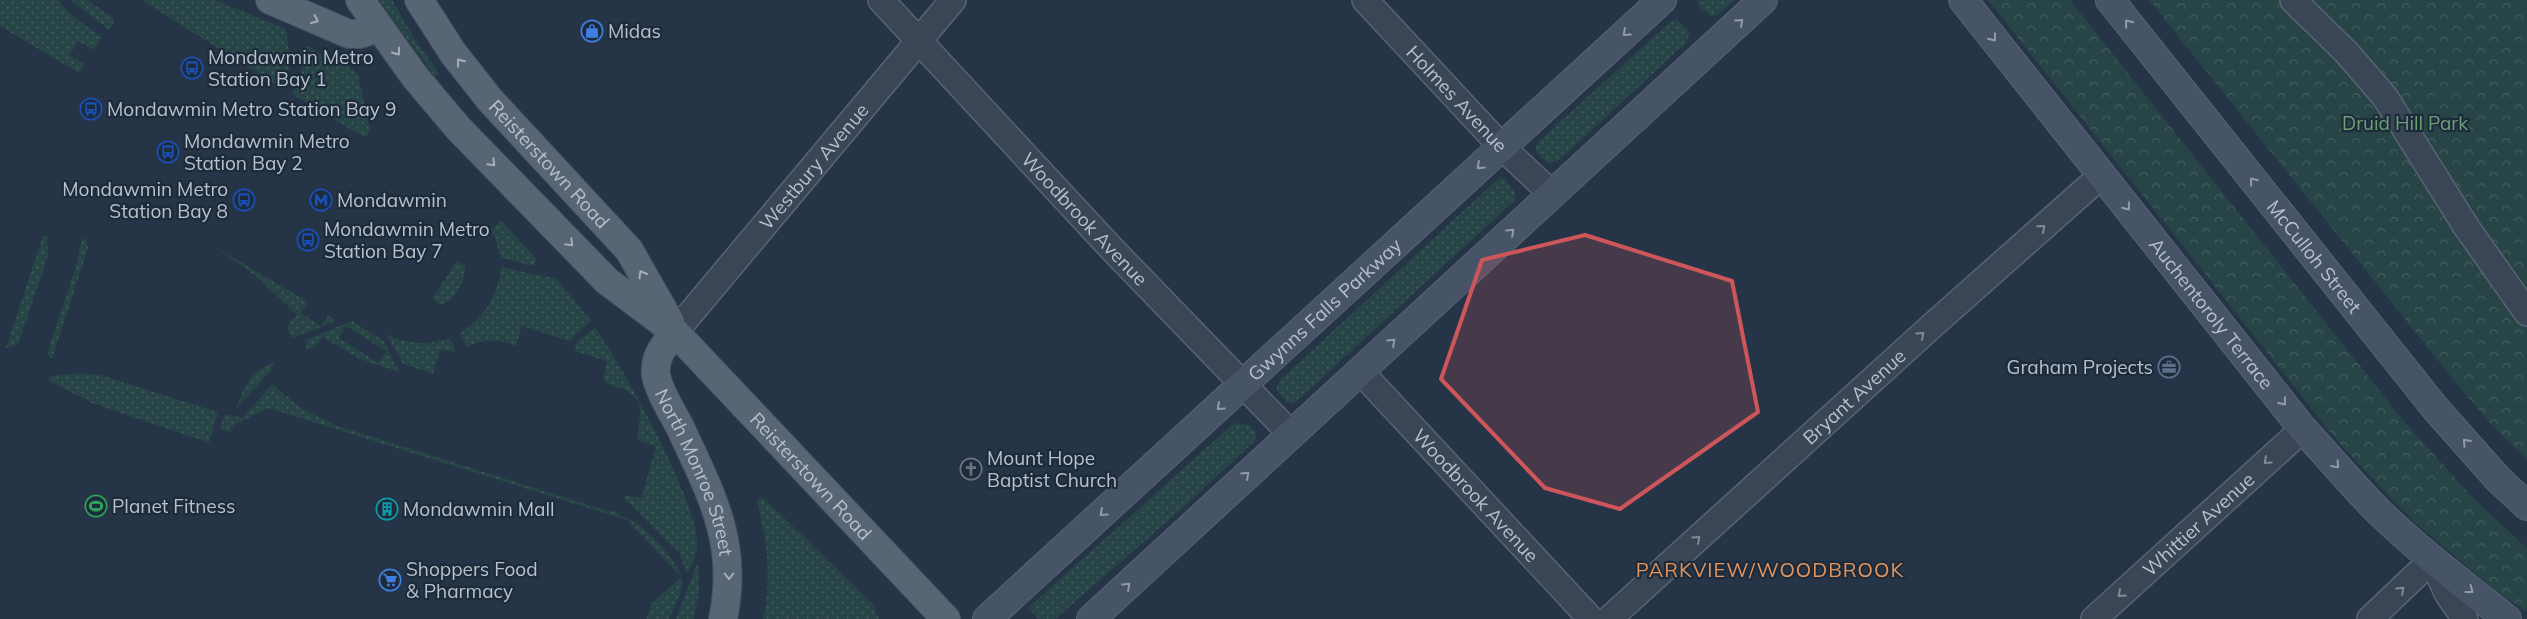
<svg xmlns="http://www.w3.org/2000/svg" width="2527" height="619" font-family="Mulish,sans-serif">
  <defs>
    <pattern id="grass-dots" width="8" height="8" patternUnits="userSpaceOnUse" patternTransform="scale(1.25)"><rect width="8" height="8" fill="#274446"/><path d="M2 2h.1M6 6h.1" fill="none" stroke="#445d60" stroke-width="1.8" stroke-linecap="round"/></pattern>
    <pattern id="park-crowns" width="20" height="18" patternUnits="userSpaceOnUse" patternTransform="scale(1.25)"><rect width="20" height="18" fill="#274446"/><path d="M2 6a3 3 0 1 1 6 0M12 15a3 3 0 1 1 6 0" fill="none" stroke="#445d60"/></pattern>
  </defs>
  <rect width="100%" height="100%" fill="#253446"/>
  <g fill="url(#grass-dots)" fill-rule="evenodd">
    <path d="M0 0H58L71 14 102 38 94 50 78 41 70 55 85 64 79 73 0 26Z"/>
    <path d="M70 0H87L115 19 109 30Z"/>
    <path d="M141 0H215L286 29C289 51 293 68 282 88Z"/>
    <path d="M379 0H392L416 41 439 73 435 77Z"/>
    <path d="M1697 0H1734L1718 15 1712 17 1699 7Z"/>
    <path d="M1677 20 1690 32 1687 42 1558 161 1548 163 1537 154 1535 147 1540 140 1671 21Z"/>
    <path d="M310 47 325 57 328 52 358 74 370 130 367 137 360 135 292 94 302 74 300 49Z"/>
    <path d="M1499 178H1504L1515 191V200L1513 202 1296 402 1287 403 1276 390 1279 381Z"/>
    <path d="M501 221 537 259 533 266 501 258 492 229Z"/>
    <path d="M43 235 47 236 48 256 18 345 6 348Z"/>
    <path d="M86 237 88 248 52 359 47 354 77 263 81 242Z"/>
    <path d="M217 248 308 302 301 313 321 326 329 315 336 321 293 338 287 331 289 323 297 315 256 276Z"/>
    <path d="M457 261 466 266C464 283 457 298 441 305L432 299Z"/>
    <path d="M501 267 557 279 591 321 569 341 522 326 516 346C496 339 485 339 466 347L460 333C485 317 498 296 501 267Z"/>
    <path d="M352 321 384 341 396 366 402 373 360 359 323 337 315 347 306 349V340ZM346 326 386 351 379 363 339 338Z"/>
    <path d="M595 327C621 364 703 508 697 549 696 557 690 566 687 574L679 553 623 497 624 495 641 498 656 447 638 440C635 422 651 404 625 390 617 386 608 386 603 380L607 361 574 351 577 342Z"/>
    <path d="M386 334C407 344 428 346 450 338L456 352 440 350 433 374 403 364Z"/>
    <path d="M274 363 270 372 236 409C242 391 253 367 274 363Z"/>
    <path d="M78 373 100 375 218 412 209 443 92 403 48 380 50 376Z"/>
    <path d="M272 384 302 409 335 425 592 506 613 512 614 509C617 517 629 518 636 523 649 531 684 566 682 583 682 594 674 608 669 619H647L651 604 681 577 627 520 268 408 234 425 231 433 220 429 225 414 242 418Z"/>
    <path d="M1234 423 1249 425 1256 433V440L1175 515 1055 619H1039L1028 608Z"/>
    <path d="M760 498H764L874 605 879 619H763C772 579 767 540 757 501Z"/>
    <path d="M698 561 699 591 694 619H676Z"/>
  </g>
  <g fill="url(#park-crowns)">
    <path d="M1988 0H2070L2403 420 2475 500 2527 548V612L2496 591 2412 520 2339 443Z"/>
    <path d="M2149 0H2527V460L2486 419 2444 368Z"/>
  </g>
  <g fill="none" stroke-linecap="round" stroke-linejoin="round">
    <g stroke="#586472" stroke-width="28">
      <g id="street">
        <path id="s1" d="M881 0 1111 248 1291 434"/>
        <path id="s2" d="M1365 0 1501 146 1552 194"/>
        <path d="M2293 0 2347 53 2385 97 2467 228 2527 313"/>
        <path id="s3" d="M675 332 953 0"/>
        <path id="s4" d="M1360 371 1591 619"/>
        <path id="s5" d="M1609 619 1934 324 2102 175"/>
        <path id="s6" d="M2094 619 2303 429"/>
        <path d="M2370 619 2432 560 2447 593 2465 619"/>
      </g>
    </g>
    <g stroke="#586472" stroke-width="30">
      <g id="secondary">
        <path id="s7" d="M1963 0 2303 429C2328 456 2352 485 2378 511 2418 550 2463 584 2507 619"/>
        <path id="s8" d="M2110 0 2435 408 2498 479 2527 506"/>
        <path id="s9" d="M987 619 1662 0"/>
        <path d="M1091 619 1763 0"/>
      </g>
    </g>
    <g stroke="#434f5e" stroke-width="30">
      <g id="primary">
        <path d="M270 0 349 34H360L379 28"/>
        <path id="s10" d="M360 0 415 77 458 128 607 281 675 332 946 619"/>
        <path id="s11" d="M419 0 453 53 490 100 629 250 670 322"/>
        <path id="s12" d="M675 332C664 346 654 356 656 375 658 389 673 414 680 427 711 494 739 543 723 619"/>
      </g>
    </g>
    <use href="#street" stroke="#3a4655" stroke-width="25"/>
    <use href="#secondary" stroke="#475468" stroke-width="28"/>
    <use href="#primary" stroke="#586575" stroke-width="28"/>
  </g>
  <defs><path id="oneway-chevron" d="M-2-3.5L2.5 0L-2 3.5" fill="none" stroke-width="1.6" stroke-linecap="round" stroke-linejoin="round" transform="scale(1.25)"/></defs>
  <g stroke="#a4afbc">
    <use href="#oneway-chevron" transform="translate(315 20) rotate(25)"/>
    <use href="#oneway-chevron" transform="translate(397 52) rotate(54)"/>
    <use href="#oneway-chevron" transform="translate(460 62) rotate(-128)"/>
    <use href="#oneway-chevron" transform="translate(492 163) rotate(46)"/>
    <use href="#oneway-chevron" transform="translate(570 243) rotate(45)"/>
    <use href="#oneway-chevron" transform="translate(642 274) rotate(-120)"/>
    <use href="#oneway-chevron" transform="translate(729 576) rotate(90)"/>
  </g>
  <g stroke="#909baa">
    <use href="#oneway-chevron" transform="translate(1740 22) rotate(-42)"/>
    <use href="#oneway-chevron" transform="translate(2128 23) rotate(-128)"/>
    <use href="#oneway-chevron" transform="translate(1626 33) rotate(138)"/>
    <use href="#oneway-chevron" transform="translate(1993 38) rotate(52)"/>
    <use href="#oneway-chevron" transform="translate(1480 166) rotate(137)"/>
    <use href="#oneway-chevron" transform="translate(2253 181) rotate(-129)"/>
    <use href="#oneway-chevron" transform="translate(2127 207) rotate(52)"/>
    <use href="#oneway-chevron" transform="translate(1511 232) rotate(-43)"/>
    <use href="#oneway-chevron" transform="translate(1392 342) rotate(-43)"/>
    <use href="#oneway-chevron" transform="translate(2283 402) rotate(52)"/>
    <use href="#oneway-chevron" transform="translate(1220 407) rotate(138)"/>
    <use href="#oneway-chevron" transform="translate(2466 442) rotate(-132)"/>
    <use href="#oneway-chevron" transform="translate(2336 465) rotate(49)"/>
    <use href="#oneway-chevron" transform="translate(1246 475) rotate(-43)"/>
    <use href="#oneway-chevron" transform="translate(1103 513) rotate(138)"/>
    <use href="#oneway-chevron" transform="translate(1127 586) rotate(-43)"/>
    <use href="#oneway-chevron" transform="translate(2470 590) rotate(38)"/>
  </g>
  <g stroke="#7f8a98">
    <use href="#oneway-chevron" transform="translate(2042 228) rotate(-41)"/>
    <use href="#oneway-chevron" transform="translate(1921 335) rotate(-42)"/>
    <use href="#oneway-chevron" transform="translate(2267 461) rotate(138)"/>
    <use href="#oneway-chevron" transform="translate(1697 539) rotate(-42)"/>
    <use href="#oneway-chevron" transform="translate(2401 590) rotate(-43)"/>
    <use href="#oneway-chevron" transform="translate(2121 594) rotate(138)"/>
  </g>
  <path fill="#cd565a" fill-opacity="0.2" stroke="#cd565a" stroke-width="4" stroke-linejoin="round" d="M1585 235 1732 281 1758 412 1620 509 1545 488 1441 379 1482 260Z"/>
  <defs>
    <g id="shop-ring" transform="scale(1.125)"><circle r="9.5" fill="#1e2b3a" stroke="#3f7fe0" stroke-width="1.5"/><path d="M-5-2.5h2.3a2.7 3.5 0 0 1 5.4 0H5L5.5 6h-11ZM-1.5-2.5h3a1.5 2.3 0 0 0-3 0Z" fill="#3f7fe0"/></g>
    <g id="bus-ring" transform="scale(1.125)"><circle r="9.5" fill="#1e2b3a" stroke="#1a4fb4" stroke-width="1.5"/><path d="M-5-6H5V4H4V6H2V4H-2V6H-4V4H-5ZM-3.5-4V0h7V-4ZM-3.5 1.2v1.5H-2V1.2ZM2 1.2v1.5H3.5V1.2Z" fill="#1a4fb4"/></g>
    <g id="metro-ring" transform="scale(1.125)"><circle r="9.5" fill="#1e2b3a" stroke="#1a4fb4" stroke-width="1.5"/><path d="M-5.5 5V-5H-3L0 0L3-5H5.5V5H3V-.5L0 4L-3-.5V5Z" fill="#1a4fb4"/></g>
    <g id="office-ring" transform="scale(1.125)"><circle r="9.5" fill="#1e2b3a" stroke="#5c6f8a" stroke-width="1.5"/><path d="M-6-3h4V-5.5h4V-3h4V5H-6ZM-1-4.5V-3h2v-1.5ZM-6 0V1H6V0Z" fill="#5c6f8a"/></g>
    <g id="church-ring" transform="scale(1.125)"><circle r="9.5" fill="#1e2b3a" stroke="#6b7280" stroke-width="1.5"/><path d="M-1.2-6h2.4v3.5h3.3v2.4h-3.3V6h-2.4V-.1h-3.3v-2.4h3.3Z" fill="#6b7280"/></g>
    <g id="stadium-ring" transform="scale(1.125)"><circle r="9.5" fill="#1e2b3a" stroke="#2e9e5b" stroke-width="1.5"/><path d="M0-5a6.5 5 0 1 0 0 10a6.5 5 0 1 0 0-10ZM-3.5-1.8h7v3.6h-7Z" fill="#2e9e5b"/></g>
    <g id="building-ring" transform="scale(1.125)"><circle r="9.5" fill="#1e2b3a" stroke="#0f9aa8" stroke-width="1.5"/><path d="M-4-6H4V6H1V3H-1V6H-4ZM-2.5-4.3h1.7v1.8h-1.7ZM.8-4.3h1.7v1.8H.8ZM-2.5-1h1.7V.8h-1.7ZM.8-1h1.7V.8H.8Z" fill="#0f9aa8"/></g>
    <g id="supermarket-ring" transform="scale(1.125)"><circle r="9.5" fill="#1e2b3a" stroke="#3f7fe0" stroke-width="1.5"/><path d="M-6-5.5h2.5l.6 2H6L4.5 2H-2.5L-4.4-4H-6ZM-1.5 3.2a1.3 1.3 0 1 0 .1 0ZM3 3.2a1.3 1.3 0 1 0 .1 0Z" fill="#3f7fe0"/></g>
  </defs>
  <g fill-rule="evenodd">
    <use href="#shop-ring" x="592" y="31"/>
    <use href="#bus-ring" x="192" y="68"/>
    <use href="#bus-ring" x="91" y="109"/>
    <use href="#bus-ring" x="168" y="152"/>
    <use href="#bus-ring" x="244" y="200"/>
    <use href="#metro-ring" x="321" y="200"/>
    <use href="#bus-ring" x="308" y="240"/>
    <use href="#office-ring" x="2169" y="367"/>
    <use href="#church-ring" x="971" y="469"/>
    <use href="#stadium-ring" x="96" y="506"/>
    <use href="#building-ring" x="387" y="509"/>
    <use href="#supermarket-ring" x="390" y="580"/>
  </g>
  <g text-anchor="middle" dominant-baseline="central" stroke-width="4.5" stroke-linejoin="round" paint-order="stroke">
    <g font-size="19" fill="#b7c1ce" stroke="#1e2b3a" text-anchor="start">
      <text x="608" y="31">Midas</text>
      <text x="208" y="57">Mondawmin Metro<tspan x="208" dy="22">Station Bay 1</tspan></text>
      <text x="107" y="109">Mondawmin Metro Station Bay 9</text>
      <text x="184" y="141">Mondawmin Metro<tspan x="184" dy="22">Station Bay 2</tspan></text>
      <text x="228" y="189" text-anchor="end">Mondawmin Metro<tspan x="228" dy="22">Station Bay 8</tspan></text>
      <text x="337" y="200">Mondawmin</text>
      <text x="324" y="229">Mondawmin Metro<tspan x="324" dy="22">Station Bay 7</tspan></text>
      <text x="2153" y="367" text-anchor="end">Graham Projects</text>
      <text x="987" y="458">Mount Hope<tspan x="987" dy="22">Baptist Church</tspan></text>
      <text x="112" y="506">Planet Fitness</text>
      <text x="403" y="509">Mondawmin Mall</text>
      <text x="406" y="569">Shoppers Food<tspan x="406" dy="22">&amp; Pharmacy</tspan></text>
    </g>
    <g font-size="19" fill="#b7c1ce" stroke="#1e2b3a">
      <text stroke="none"><textPath href="#s2" startOffset="135">Holmes Avenue</textPath></text>
      <text stroke="none"><textPath href="#s11" startOffset="210">Reisterstown Road</textPath></text>
      <text stroke="none"><textPath href="#s3" startOffset="216">Westbury Avenue</textPath></text>
      <text stroke="none"><textPath href="#s1" startOffset="299">Woodbrook Avenue</textPath></text>
      <text stroke="none"><textPath href="#s8" startOffset="328">McCulloh Street</textPath></text>
      <text stroke="none"><textPath href="#s9" startOffset="458">Gwynns Falls Parkway</textPath></text>
      <text stroke="none"><textPath href="#s7" startOffset="400">Auchentoroly Terrace</textPath></text>
      <text stroke="none"><textPath href="#s5" startOffset="331">Bryant Avenue</textPath></text>
      <text stroke="none"><textPath href="#s12" startOffset="154">North Monroe Street</textPath></text>
      <text stroke="none"><textPath href="#s10" startOffset="658">Reisterstown Road</textPath></text>
      <text stroke="none"><textPath href="#s4" startOffset="170">Woodbrook Avenue</textPath></text>
      <text stroke="none"><textPath href="#s6" startOffset="141">Whittier Avenue</textPath></text>
    </g>
    <g font-size="19" fill="#6ca177" stroke="#1e2b3a">
      <text x="2405" y="123">Druid Hill Park</text>
    </g>
    <g font-size="20" letter-spacing="1" fill="#e09460" stroke="#1e2b3a">
      <text x="1770" y="569">PARKVIEW/WOODBROOK</text>
    </g>
  </g>
</svg>
